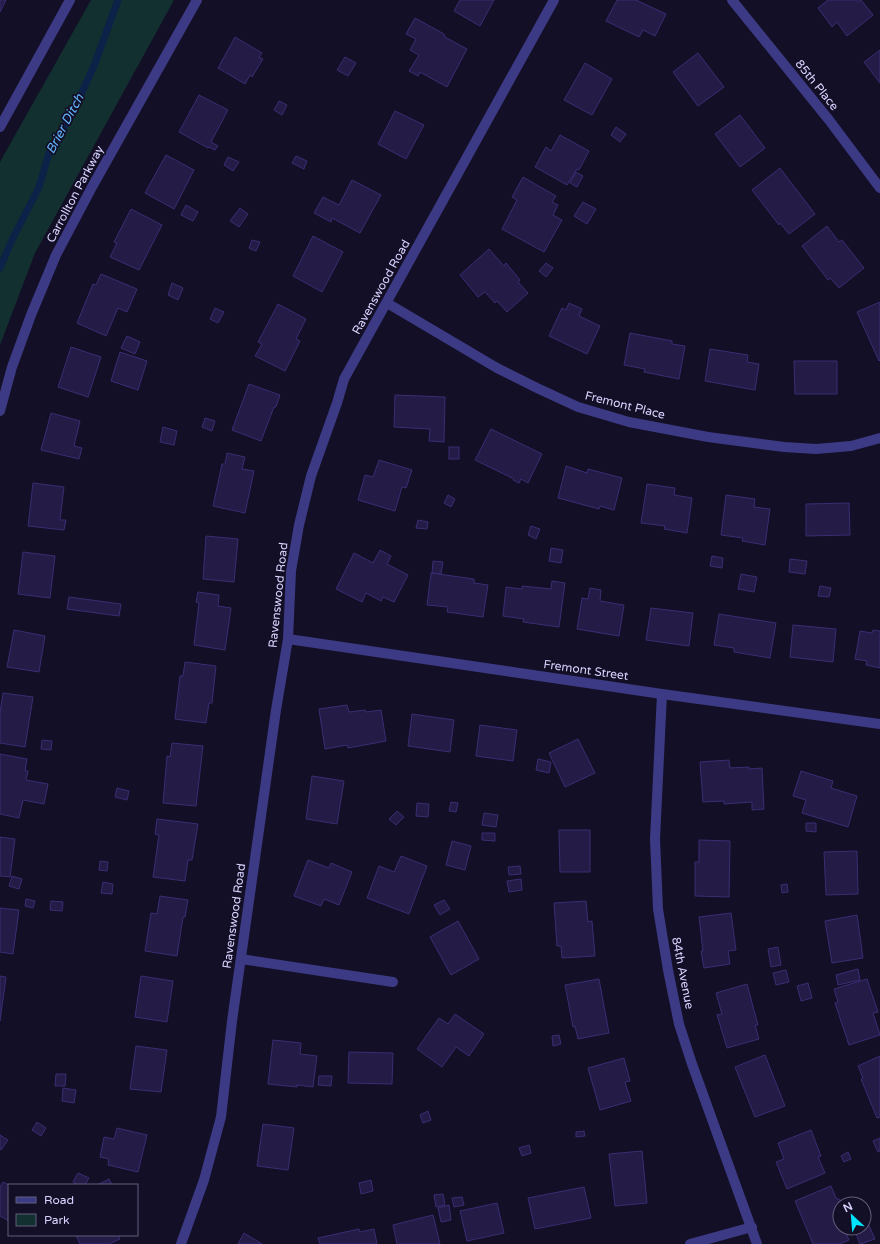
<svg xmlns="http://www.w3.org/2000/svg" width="880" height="1244" font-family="'Varela Round',sans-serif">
  <rect width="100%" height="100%" fill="#130f26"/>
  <path fill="#12302f" d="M91 0H174L35 253 0 345V162Z"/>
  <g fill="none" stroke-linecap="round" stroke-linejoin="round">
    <path stroke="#0c2248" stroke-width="7" d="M0 268 11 242 39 187 50 150 72 114 94 66 118 0"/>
  </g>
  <g fill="#241b47" stroke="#3b2d73">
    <path d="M0 0H6L0 12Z"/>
    <path d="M460 0H494L480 26 454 11Z"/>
    <path d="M617 0H636L666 14 655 36 643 30 639 37 606 21Z"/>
    <path d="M828 0H857L858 2 861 0 873 15 847 36 837 22 832 27 818 8Z"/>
    <path d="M415 18 444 34 445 37 467 49 447 87 420 72 418 76 409 71 419 55 410 50 416 39 406 34Z"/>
    <path d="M235 37 262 53 259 57 263 59 252 77 250 75 245 84 218 68Z"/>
    <path d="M880 50V83L864 62Z"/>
    <path d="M698 53 724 87 698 106 673 72Z"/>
    <path d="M345 57 356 63 348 76 337 70Z"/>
    <path d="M585 63 612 79 592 115 564 100Z"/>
    <path d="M199 95 228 110 211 142 218 146 215 150 209 147 208 148 179 132Z"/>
    <path d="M279 101 287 105 282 115 274 110Z"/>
    <path d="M395 111 424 125 406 159 378 144Z"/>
    <path d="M740 115 765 148 740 167 715 134Z"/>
    <path d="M616 127 626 134 620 142 611 135Z"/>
    <path d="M560 135 589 151 579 170 577 169 567 185 535 167 546 147 551 151Z"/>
    <path d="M166 155 194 170 174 209 145 193Z"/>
    <path d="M296 156 307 161 304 169 292 163Z"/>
    <path d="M228 157 239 162 233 171 224 165Z"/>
    <path d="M780 168 815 214 789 234 780 223 779 225 752 190Z"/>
    <path d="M576 172 583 176 577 187 570 183Z"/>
    <path d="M523 177 556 196 552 202 558 205 553 215 562 220 544 252 502 229 517 200 512 197Z"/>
    <path d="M352 180 381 195 360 233 332 218 331 222 314 213 323 197 339 205Z"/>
    <path d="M583 202 596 209 587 224 574 216Z"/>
    <path d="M186 205 198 212 193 221 181 215Z"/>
    <path d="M240 208 248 214 239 227 230 221Z"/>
    <path d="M131 209 162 225 139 270 110 257 117 243 114 242Z"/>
    <path d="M827 226 839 242 842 240 864 268 839 288 830 278 828 280 802 246Z"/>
    <path d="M313 236 343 252 322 292 293 276Z"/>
    <path d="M252 240 260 242 256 251 249 248Z"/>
    <path d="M489 249 504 266 506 263 520 280 518 282 528 293 507 312 497 301 495 303 485 292 478 297 460 275Z"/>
    <path d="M546 263 553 268 546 277 539 271Z"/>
    <path d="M101 274 137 289 127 312 118 308 106 336 77 323 93 284 96 285Z"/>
    <path d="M172 283 183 288 178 300 168 295Z"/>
    <path d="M880 302V360L879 361 857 312Z"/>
    <path d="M569 303 582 309 579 316 600 326 587 354 549 336 562 308 566 310Z"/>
    <path d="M278 304 306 319 296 339 300 341 285 371 255 356 262 344 258 342Z"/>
    <path d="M215 308 224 312 218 323 210 319Z"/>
    <path d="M630 333 672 341V344L685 346 679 379 644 372 645 369 624 365Z"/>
    <path d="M127 336 140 342 135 354 121 348Z"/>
    <path d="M71 347 101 357 88 397 58 387Z"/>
    <path d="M710 349 748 355 747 362 759 364 755 390 705 381Z"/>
    <path d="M120 352 147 361 138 390 111 381Z"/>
    <path d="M794 361H837V394H795Z"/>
    <path d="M249 384 280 395 276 407H274L261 441 232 430Z"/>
    <path d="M395 395 445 397 444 442 429 441 430 429 394 427Z"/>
    <path d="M51 413 80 421 74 446 82 448 79 459 41 450Z"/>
    <path d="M205 418 215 421 212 431 202 427Z"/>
    <path d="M163 427 177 431 174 445 160 442Z"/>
    <path d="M491 429 542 454 528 483 521 479 519 483 513 480 514 479 475 460Z"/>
    <rect x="449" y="447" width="10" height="12"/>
    <path d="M227 453 245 457 242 469 254 471 245 513 213 506 222 464H225Z"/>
    <path d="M379 460 412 470 406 488 402 487 395 511 358 500 365 475 373 477Z"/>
    <path d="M566 466 587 473 588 469 622 478 614 510 600 506 599 509 558 498Z"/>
    <path d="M33 483 64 487 60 520H66L64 530 28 526Z"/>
    <path d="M647 484 675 488 674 495 692 498 687 533 664 529 665 526 641 523Z"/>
    <path d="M448 495 455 499 451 507 444 503Z"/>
    <path d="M726 495 755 499 754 507 770 509 765 545 742 541 743 538 721 535Z"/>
    <path d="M849 503 850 535 806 536V504Z"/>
    <path d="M418 520 428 522 427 529 416 528Z"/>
    <path d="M531 526 540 529 536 539 528 535Z"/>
    <path d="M206 536 238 539 234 582 203 579Z"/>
    <path d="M551 548 563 550 561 563 549 561Z"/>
    <path d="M380 550 391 556 387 564 408 575 394 602 383 597 381 601 366 593 362 602 336 589 354 553 373 563Z"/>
    <path d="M23 552 55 556 50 598 18 594Z"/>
    <path d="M712 556 723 558 722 568 710 566Z"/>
    <path d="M790 559 807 561 805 574 789 572Z"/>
    <path d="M433 561 443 562 441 574 432 573Z"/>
    <path d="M431 573 474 579V583L488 585 483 617 447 612 448 607 427 605Z"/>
    <path d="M741 574 757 577 754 592 738 589Z"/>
    <path d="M552 581 565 583 559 627 523 622 524 619 503 616 506 587 522 589V586L551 589Z"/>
    <path d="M820 586 831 588 829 597 818 596Z"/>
    <path d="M590 588 601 590 600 601 624 605 619 636 577 629 582 598 588 599Z"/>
    <path d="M198 592 219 595 218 606 231 608 225 650 194 645 199 603 196 602Z"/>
    <path d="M69 597 121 604 119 616 67 609Z"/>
    <path d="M651 608 693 613 689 646 646 640Z"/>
    <path d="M719 614 776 623 770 658 734 652V648L714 645Z"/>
    <path d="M793 625 836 629 833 662 790 657Z"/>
    <path d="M14 630 45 636 39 672 7 667Z"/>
    <path d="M873 630 880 631V668L866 665 867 661 855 659 860 631 872 633Z"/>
    <path d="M185 662 216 666 212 703H209L206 723 175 719 180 676H183Z"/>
    <path d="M3 693 33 697 25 747 0 743V713Z"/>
    <path d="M347 705 349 712 365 710 366 712 381 710 386 741 348 748 347 745 325 749 319 709Z"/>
    <path d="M412 714 454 720 450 752 408 746Z"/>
    <path d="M480 725 517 730 513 761 476 756Z"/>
    <path d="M578 739 595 773 565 787 549 753Z"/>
    <path d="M42 740 52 741 51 750 41 749Z"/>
    <path d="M172 743 203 746 196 806 163 803 167 756 170 757Z"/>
    <path d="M0 754 27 759 25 771H28L26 780 48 784 44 804 23 800 19 818 0 814Z"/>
    <path d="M538 759 551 762 549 773 536 770Z"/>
    <path d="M729 760 730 768 749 767V769L762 768 764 809 752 810V802L724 804V801L703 802 700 762Z"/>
    <path d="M801 771 833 781 831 788 857 796 848 827 802 813 806 800 793 796Z"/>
    <path d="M312 776 344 781 337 824 306 819Z"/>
    <path d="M117 788 129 791 127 800 115 797Z"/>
    <path d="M451 802 458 803 456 812 449 811Z"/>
    <path d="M417 803 429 804 428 817 416 816Z"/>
    <path d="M397 811 404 817 396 825 389 819Z"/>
    <path d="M484 813 498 815 496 827 482 825Z"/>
    <path d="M157 819 198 824 192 860H188L185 881 153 877 159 835 155 834Z"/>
    <path d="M806 823H816V832L806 831Z"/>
    <path d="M559 830H590V872H560Z"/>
    <path d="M482 833H495V841L482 840Z"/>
    <path d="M0 837 15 839 10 877 0 876Z"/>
    <path d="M699 840 730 841 729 897 695 896V862H699Z"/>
    <path d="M452 841 471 846 465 870 446 865Z"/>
    <path d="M857 851 858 894 826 895 824 852Z"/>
    <path d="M401 856 427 866 409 914 367 898 379 866 394 872Z"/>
    <path d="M308 860 329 868 331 863 352 872 339 905 324 899 321 906 294 896Z"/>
    <path d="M100 861 108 862 107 871 99 870Z"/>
    <path d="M520 866 521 874 509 875 508 867Z"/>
    <path d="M12 876 22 879 19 889 9 886Z"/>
    <path d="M521 879 522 890 509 892 507 881Z"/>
    <path d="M103 882 113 884 112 894 101 893Z"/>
    <path d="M787 884 788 892 782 893 781 885Z"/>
    <path d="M160 896 188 900 185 917H183L177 956 145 951 151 913 157 914Z"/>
    <path d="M26 899 35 901 33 908 25 906Z"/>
    <path d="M444 900 450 909 440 915 434 905Z"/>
    <path d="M51 901 63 902 62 911 50 910Z"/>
    <path d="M586 901 588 922 592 921 595 956 562 958 561 946H557L554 903Z"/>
    <path d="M0 908 19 910 13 954 0 952Z"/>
    <path d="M731 913 736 950 728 951 730 964 704 968 701 951H703L699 917Z"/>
    <path d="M857 915 863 958 832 963 825 921Z"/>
    <path d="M458 921 479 959 451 975 430 937Z"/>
    <path d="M778 947 781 965 771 967 768 949Z"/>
    <path d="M858 969 860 980 838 985 836 975Z"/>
    <path d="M786 970 789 982 776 985 773 973Z"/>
    <path d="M0 976 6 977 0 1021Z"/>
    <path d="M141 976 173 981 167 1022 135 1017Z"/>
    <path d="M599 979 609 1033 578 1039 575 1026 573 1027 565 985Z"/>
    <path d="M867 979 878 1012 873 1013 880 1035 849 1045 835 1003 838 1002 834 989Z"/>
    <path d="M808 983 812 998 801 1001 797 986Z"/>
    <path d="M747 984 758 1025H755L759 1039 727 1048 717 1015 722 1014 716 993Z"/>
    <path d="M455 1014 484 1034 469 1056 456 1047 442 1067 417 1049 439 1018 448 1024Z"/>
    <path d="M559 1035 561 1044 553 1046 552 1036Z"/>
    <path d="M273 1040 301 1043 300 1054 317 1056 313 1087 297 1085V1087L268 1084Z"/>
    <path d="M136 1046 167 1050 161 1092 130 1089Z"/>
    <path d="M349 1052 393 1053 392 1084 348 1083Z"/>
    <path d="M765 1055 785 1106 755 1117 735 1067Z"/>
    <path d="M880 1056V1117L877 1118 861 1079 863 1078 858 1066Z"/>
    <path d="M624 1058 630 1081 625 1082 631 1101 600 1110 588 1068Z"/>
    <path d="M56 1074H66L65 1086H55Z"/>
    <path d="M319 1076H332L331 1086 318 1085Z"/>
    <path d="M63 1088 76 1090 74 1103 62 1101Z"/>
    <path d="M428 1111 431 1120 423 1123 420 1115Z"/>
    <path d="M37 1122 46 1128 41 1136 32 1130Z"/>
    <path d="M263 1124 294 1128 288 1170 257 1166Z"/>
    <path d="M117 1128 147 1135 138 1172 108 1165 109 1159 100 1157 104 1137 114 1139Z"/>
    <path d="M811 1130 821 1156 818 1157 825 1173 787 1189 776 1162 784 1159 778 1143Z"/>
    <path d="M584 1131 585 1136 576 1137V1132Z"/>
    <path d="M0 1135 8 1140 1 1150 0 1149Z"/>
    <path d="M880 1138V1151L878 1152 873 1141Z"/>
    <path d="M529 1145 531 1153 522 1156 519 1148Z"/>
    <path d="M642 1151 647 1203 615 1206 609 1154Z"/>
    <path d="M848 1152 851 1159 844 1162 841 1156Z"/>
    <path d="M78 1173 89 1178 85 1185H78L73 1182Z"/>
    <path d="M109 1179 112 1185H97Z"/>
    <path d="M371 1180 373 1191 361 1194 359 1183Z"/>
    <path d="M3 1182 9 1185V1221L0 1216V1187Z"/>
    <path d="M831 1186 836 1198 848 1204H840V1228H864V1224L868 1223 875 1239 860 1244 854 1229 846 1233 849 1240 840 1244H813L795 1201Z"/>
    <path d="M584 1187 591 1218 535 1229 528 1198Z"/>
    <path d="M443 1194 445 1205 436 1207 434 1195Z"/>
    <path d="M462 1197 464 1205 454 1207 452 1198Z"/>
    <path d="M497 1203 504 1233 467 1241 460 1211Z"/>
    <path d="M449 1205 451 1220 441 1222 438 1208Z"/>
    <path d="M433 1215 440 1244H397L393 1225Z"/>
    <path d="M359 1229 360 1232 374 1229 377 1244H320L318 1238Z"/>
    <path d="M244 1233 262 1244H238Z"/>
    <path d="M76 1235H118L120 1239 109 1244H80Z"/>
  </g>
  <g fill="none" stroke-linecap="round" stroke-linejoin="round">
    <path stroke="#3d3a85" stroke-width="10" d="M241 959 393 982"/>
    <g stroke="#3d3a85" stroke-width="10">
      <path d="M0 127 70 0"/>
      <path d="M387 303 497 368 537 388 578 407 629 422 708 437 784 447 816 449 851 446 880 438"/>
      <path d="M0 411 12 367 31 315 56 255 92 187 197 0"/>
      <path d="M288 639 662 694 880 724"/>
      <path d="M662 694 655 839 658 909 668 970 679 1024 692 1064 757 1244"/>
      <path d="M181 1244 204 1180 221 1117 232 1021 276 710 288 639 291 571 299 525 311 476 337 403 344 379 554 0"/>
      <path d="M690 1244 752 1227"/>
    </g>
    <path stroke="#3d3a85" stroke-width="10" d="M732 0 829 120 880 188"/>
  </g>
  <g text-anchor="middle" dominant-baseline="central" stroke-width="3.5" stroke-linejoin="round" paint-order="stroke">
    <g font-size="12" fill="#d9d4ff" stroke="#130f26">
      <text transform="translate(817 85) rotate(51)">85th Place</text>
      <text transform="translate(75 194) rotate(-62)">Carrollton Parkway</text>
      <text transform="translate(381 287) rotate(-61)">Ravenswood Road</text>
      <text transform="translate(625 405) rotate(14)">Fremont Place</text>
      <text transform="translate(278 595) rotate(-84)">Ravenswood Road</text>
      <text transform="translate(586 670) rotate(8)">Fremont Street</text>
      <text transform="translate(234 916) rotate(-82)">Ravenswood Road</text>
      <text transform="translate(683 973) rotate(79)">84th Avenue</text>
    </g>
    <g font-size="13" font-style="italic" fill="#62b6ff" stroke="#130f26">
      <text transform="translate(65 124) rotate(-62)">Brier Ditch</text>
    </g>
  </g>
  <rect x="8" y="1184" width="130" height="52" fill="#130f26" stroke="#625e7d"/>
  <rect x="16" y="1197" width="20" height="6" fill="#3d3a85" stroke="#625e7d"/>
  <text x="44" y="1204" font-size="12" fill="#d9d4ff">Road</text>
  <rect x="16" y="1214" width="20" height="12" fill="#12302f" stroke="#625e7d"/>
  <text x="44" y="1224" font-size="12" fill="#d9d4ff">Park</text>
  <g transform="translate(852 1216) rotate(334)"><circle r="19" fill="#130f26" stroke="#625e7d"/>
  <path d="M0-3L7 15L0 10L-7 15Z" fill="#00e5ff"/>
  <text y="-6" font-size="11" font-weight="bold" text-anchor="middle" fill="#d9d4ff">N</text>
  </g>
</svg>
